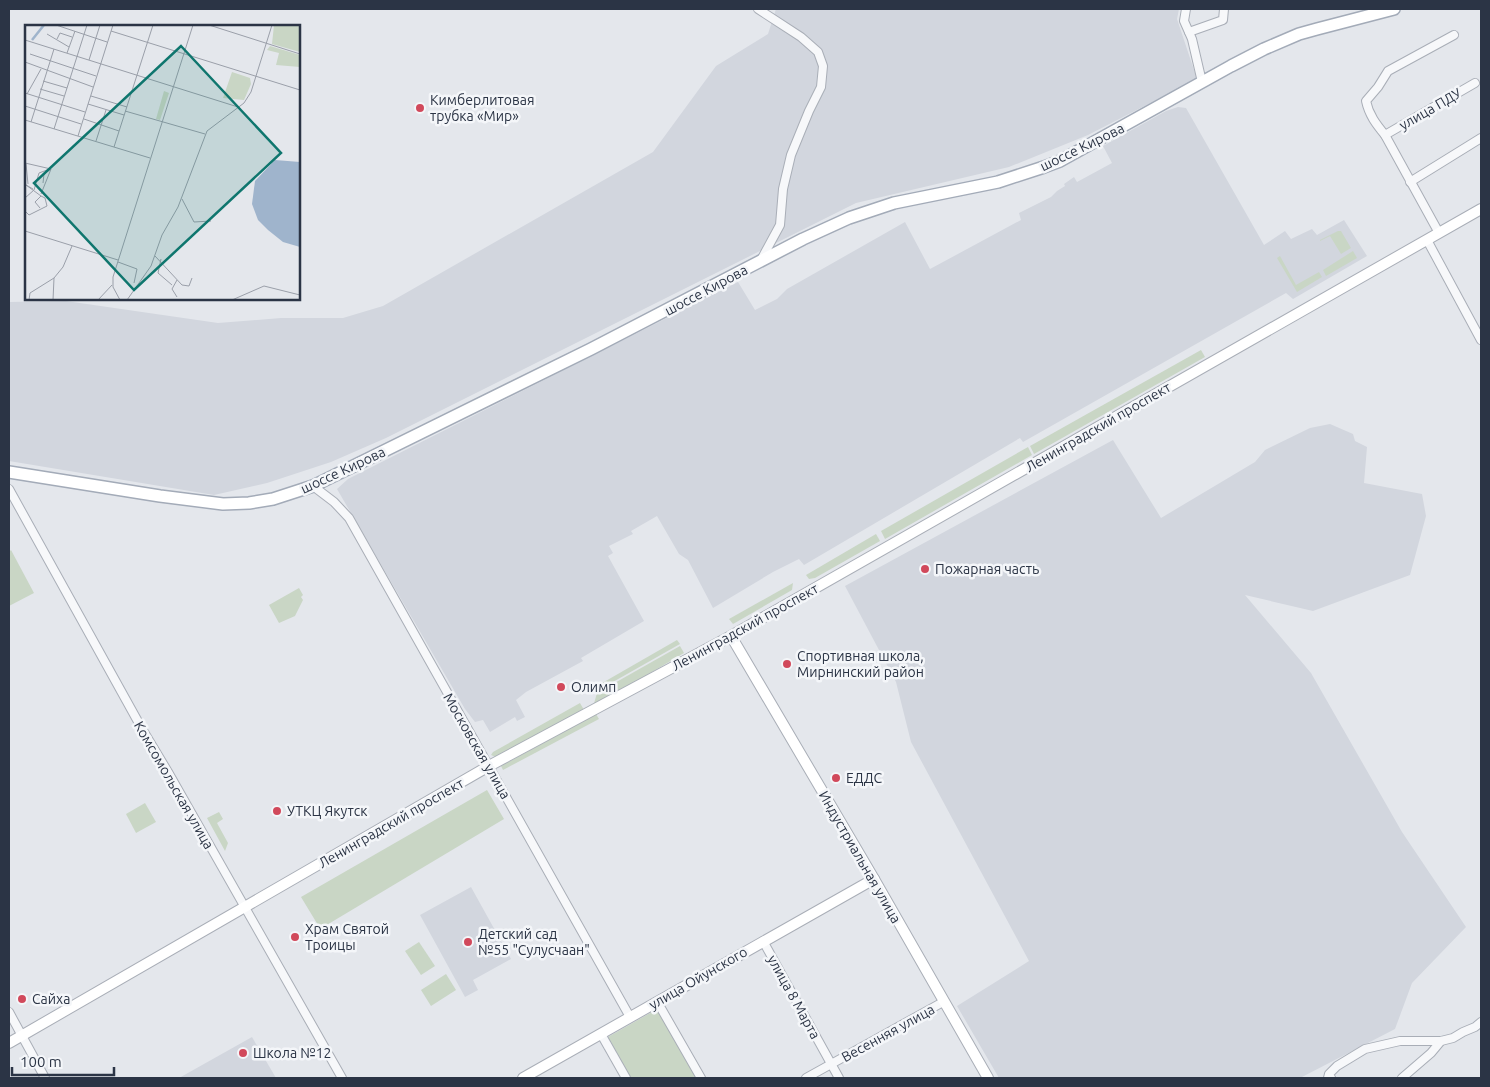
<svg xmlns="http://www.w3.org/2000/svg" width="1490" height="1087" font-family="Ubuntu,sans-serif">
  <rect width="100%" height="100%" fill="#e4e7ec"/>
  <g fill="#d2d6de">
    <path d="M776 9H1179L1177 19 1197 79 1088 135 1009 167 856 203 386 438 331 462 267 483 214 495 9 461V302L66 301 218 323 281 318H343L383 306 653 152 716 66 768 34Z"/>
    <path d="M1178 107 1186 108 1264 245 1285 231 1291 239 1312 229 1317 235 1344 220 1367 256 1293 299 1286 293 1023 442 1020 438 804 565 799 559 773 572 713 608 688 560 679 554 657 516 631 531 633 534 609 546 613 553 608 556 644 621 581 658 583 661 526 692 516 700 525 717 517 721 515 717 490 732 483 720 475 722 465 709 337 489 348 479 738 282 755 310 777 299 787 289 905 222 930 269 1021 220 1019 213 1051 197 1057 191 1065 186 1064 184 1074 177 1077 182 1112 163 1103 146 1166 111Z"/>
    <path d="M1330 424 1353 434 1355 441 1367 447 1364 483 1422 494 1426 516 1410 575 1313 611 1245 595 1311 673 1402 832 1466 927 1412 983 1395 1029 1300 1078H999L957 1006 1029 961 911 742 896 682 845 586 1113 440 1161 518 1255 462 1265 450 1310 428Z"/>
    <path d="M471 887 511 959 473 980 478 990 465 997 420 915Z"/>
    <path d="M252 1037 276 1078H179Z"/>
  </g>
  <g fill="#c9d6c5">
    <path d="M1338 231H1341L1351 248 1341 254 1330 236 1320 241V240Z"/>
    <path d="M1353 251 1357 258 1326 276 1323 270Z"/>
    <path d="M1280 256 1296 285 1319 272 1322 277 1297 292 1277 258Z"/>
    <path d="M1201 350 1205 357 1034 454 1030 446Z"/>
    <path d="M1028 447 1032 455 885 539 881 531Z"/>
    <path d="M876 534 880 541 815 578 809 579 806 575Z"/>
    <path d="M11 550 34 593 9 606V552Z"/>
    <path d="M793 583 792 590 733 624 729 619Z"/>
    <path d="M299 588 303 595 301 597 303 600 295 616 279 623 269 605Z"/>
    <path d="M677 640 680 644 597 691V686Z"/>
    <path d="M680 646 684 653 593 707 597 693Z"/>
    <path d="M580 703 584 710 498 758 491 755 493 752Z"/>
    <path d="M596 714 599 719 503 770 501 766Z"/>
    <path d="M487 790 504 819 325 926 321 930 301 897Z"/>
    <path d="M145 803 156 822 136 833 126 814Z"/>
    <path d="M219 812 223 819 217 823 228 843 225 851 207 818Z"/>
    <path d="M419 942 435 966 421 975 405 951Z"/>
    <path d="M446 974 456 990 431 1006 421 990Z"/>
    <path d="M659 1008 699 1078H631L608 1037Z"/>
  </g>
  <g fill="none" stroke-linecap="round" stroke-linejoin="round">
    <g stroke="#a9aeb7" stroke-width="10">
      <g id="street">
        <path d="M758 9 801 37 818 52 823 66 821 87 809 111 791 155 783 189 780 225 761 260"/>
        <path d="M1186 9 1184 21 1192 39 1202 82"/>
        <path d="M1189 32 1223 20 1224 9"/>
        <path d="M1385 135 1475 83"/>
        <path d="M1410 182 1481 138"/>
        <path d="M1439 233 1385 135C1376 124 1369 115 1366 101L1378 87 1388 71 1454 35"/>
        <path d="M1427 240 1481 340"/>
        <path d="M313 486 334 502 349 518 630 1017"/>
        <path d="M9 489 141 727 168 772 342 1078"/>
        <path d="M763 941 839 1078"/>
        <path d="M658 1003 701 1078"/>
        <path d="M9 1012 45 1078"/>
        <path d="M601 1034 626 1078"/>
        <path d="M806 1078 943 1002"/>
        <path d="M1331 1078H1328L1329 1074 1337 1066 1365 1049 1400 1041H1441L1453 1038 1463 1032 1475 1027 1481 1022"/>
        <path d="M1402 1078 1431 1053 1441 1041"/>
      </g>
    </g>
    <g stroke="#a9aeb7" stroke-width="12">
      <g id="secondary">
        <path d="M731 636 874 879 988 1078"/>
        <path d="M9 1043 489 766 731 636 1481 209"/>
        <path d="M523 1078 874 879"/>
      </g>
    </g>
    <g stroke="#a3abb8" stroke-width="14">
      <path id="primary" d="M9 472 160 496 223 504 249 503 273 499 313 486 591 349 803 239 849 218 894 203 998 182 1044 167 1060 161 1231 66 1264 49 1299 34 1317 29 1394 9"/>
    </g>
    <use href="#street" stroke="#f7f8fa" stroke-width="8"/>
    <use href="#secondary" stroke="#fff" stroke-width="10"/>
    <use href="#primary" stroke="#fff" stroke-width="11"/>
  </g>
  <g fill="#d1495b" stroke="#f4f6f9" stroke-width="2">
    <circle cx="420" cy="108" r="5"/>
    <circle cx="925" cy="569" r="5"/>
    <circle cx="787" cy="664" r="5"/>
    <circle cx="561" cy="687" r="5"/>
    <circle cx="836" cy="778" r="5"/>
    <circle cx="277" cy="811" r="5"/>
    <circle cx="295" cy="937" r="5"/>
    <circle cx="468" cy="942" r="5"/>
    <circle cx="22" cy="999" r="5"/>
    <circle cx="243" cy="1053" r="5"/>
  </g>
  <g text-anchor="middle" dominant-baseline="central" stroke-width="5" stroke-linejoin="round" paint-order="stroke">
    <g font-size="14" fill="#2b3445" stroke="#f4f6f9" text-anchor="start">
      <text x="430" y="100">Кимберлитовая<tspan x="430" dy="16">трубка «Мир»</tspan></text>
      <text x="935" y="569">Пожарная часть</text>
      <text x="797" y="656">Спортивная школа,<tspan x="797" dy="16">Мирнинский район</tspan></text>
      <text x="571" y="687">Олимп</text>
      <text x="846" y="778">ЕДДС</text>
      <text x="287" y="811">УТКЦ Якутск</text>
      <text x="305" y="929">Храм Святой<tspan x="305" dy="16">Троицы</tspan></text>
      <text x="478" y="934">Детский сад<tspan x="478" dy="16">№55 "Сулусчаан"</tspan></text>
      <text x="32" y="999">Сайха</text>
      <text x="253" y="1053">Школа №12</text>
    </g>
    <g font-size="14" fill="#2b3445" stroke="#f4f6f9">
      <text transform="translate(1430 109) rotate(-30)">улица ПДУ</text>
      <text transform="translate(1082 147) rotate(-26)">шоссе Кирова</text>
      <text transform="translate(706 290) rotate(-28)">шоссе Кирова</text>
      <text transform="translate(1098 427) rotate(-30)">Ленинградский проспект</text>
      <text transform="translate(343 470) rotate(-25)">шоссе Кирова</text>
      <text transform="translate(745 627) rotate(-29)">Ленинградский проспект</text>
      <text transform="translate(477 746) rotate(60)">Московская улица</text>
      <text transform="translate(174 785) rotate(60)">Комсомольская улица</text>
      <text transform="translate(391 823) rotate(-30)">Ленинградский проспект</text>
      <text transform="translate(860 857) rotate(60)">Индустриальная улица</text>
      <text transform="translate(698 978) rotate(-30)">улица Ойунского</text>
      <text transform="translate(794 997) rotate(61)">улица 8 Марта</text>
      <text transform="translate(888 1033) rotate(-29)">Весенняя улица</text>
    </g>
  </g>
  <g transform="translate(25 25)">
    <rect width="275" height="275" fill="#e4e7ec"/>
    <path d="M249 0H275V27L247 19ZM245 21 275 30V42L251 40 254 28 242 25ZM207 47 225 53 226 59 219 75 198 73ZM139 66 144 68 135 95 131 94Z" fill="#c9d6c5"/>
    <path d="M250 135 275 137V222L258 217 243 205 233 195 227 179 230 156Z" fill="#9fb4cc"/>
    <path fill="none" stroke="#9fb4cc" stroke-width="2.5" d="M7 15 19 0"/>
    <path fill="none" stroke="#9a9fa9" stroke-width="1" d="M31 0 82 17M184 0 275 29M86 6 275 65M22 9 44 22M32 14 35 8 47 12M0 15 213 82M42 28 50 6M5 29 71 51M64 35 75 0M0 37 68 62M18 56 42 63M15 64 39 71M0 68 60 87M2 69 16 44M66 71 102 82M63 79 99 90M0 81 56 99M100 86 180 109M59 94 94 106M0 95 125 133M6 97 29 24M29 104 62 0M53 111 88 0M71 116 81 85M89 122 128 0M0 138 26 144M1 139 3 159M8 164 1 160 16 171M16 169 26 144 19 149 18 158M0 173 9 165 14 148 22 145M157 174 169 197 186 196M0 186 4 190 22 181 20 173 16 171 10 177 15 183M0 206 93 235M130 231 157 260 164 261 167 253M136 234 133 248 147 260M93 237 112 244 109 258M152 272 147 264 152 255M4 275 5 268 29 253 38 242 47 221M28 275 29 253M73 275 87 260M95 275 88 262V252L168 0M102 275 126 241 137 210 153 182 182 106 219 78 226 67 247 0M207 275 239 261 275 270"/>
    <path fill="#0f766e" fill-opacity="0.15" stroke="#0f766e" stroke-width="2.5" d="M156 21 256 128 109 265 9 158Z"/>
    <rect width="275" height="275" fill="none" stroke="#2b3445" stroke-width="2.5"/>
  </g>
  <rect width="1490" height="1087" fill="none" stroke="#2b3445" stroke-width="20"/>
  <path d="M12 1067v8h102v-8" fill="none" stroke="#2b3445" stroke-width="2.5"/>
  <text x="20" y="1067" font-size="15" fill="#2b3445" stroke="#f4f6f9" stroke-width="4" paint-order="stroke">100 m</text>
</svg>
